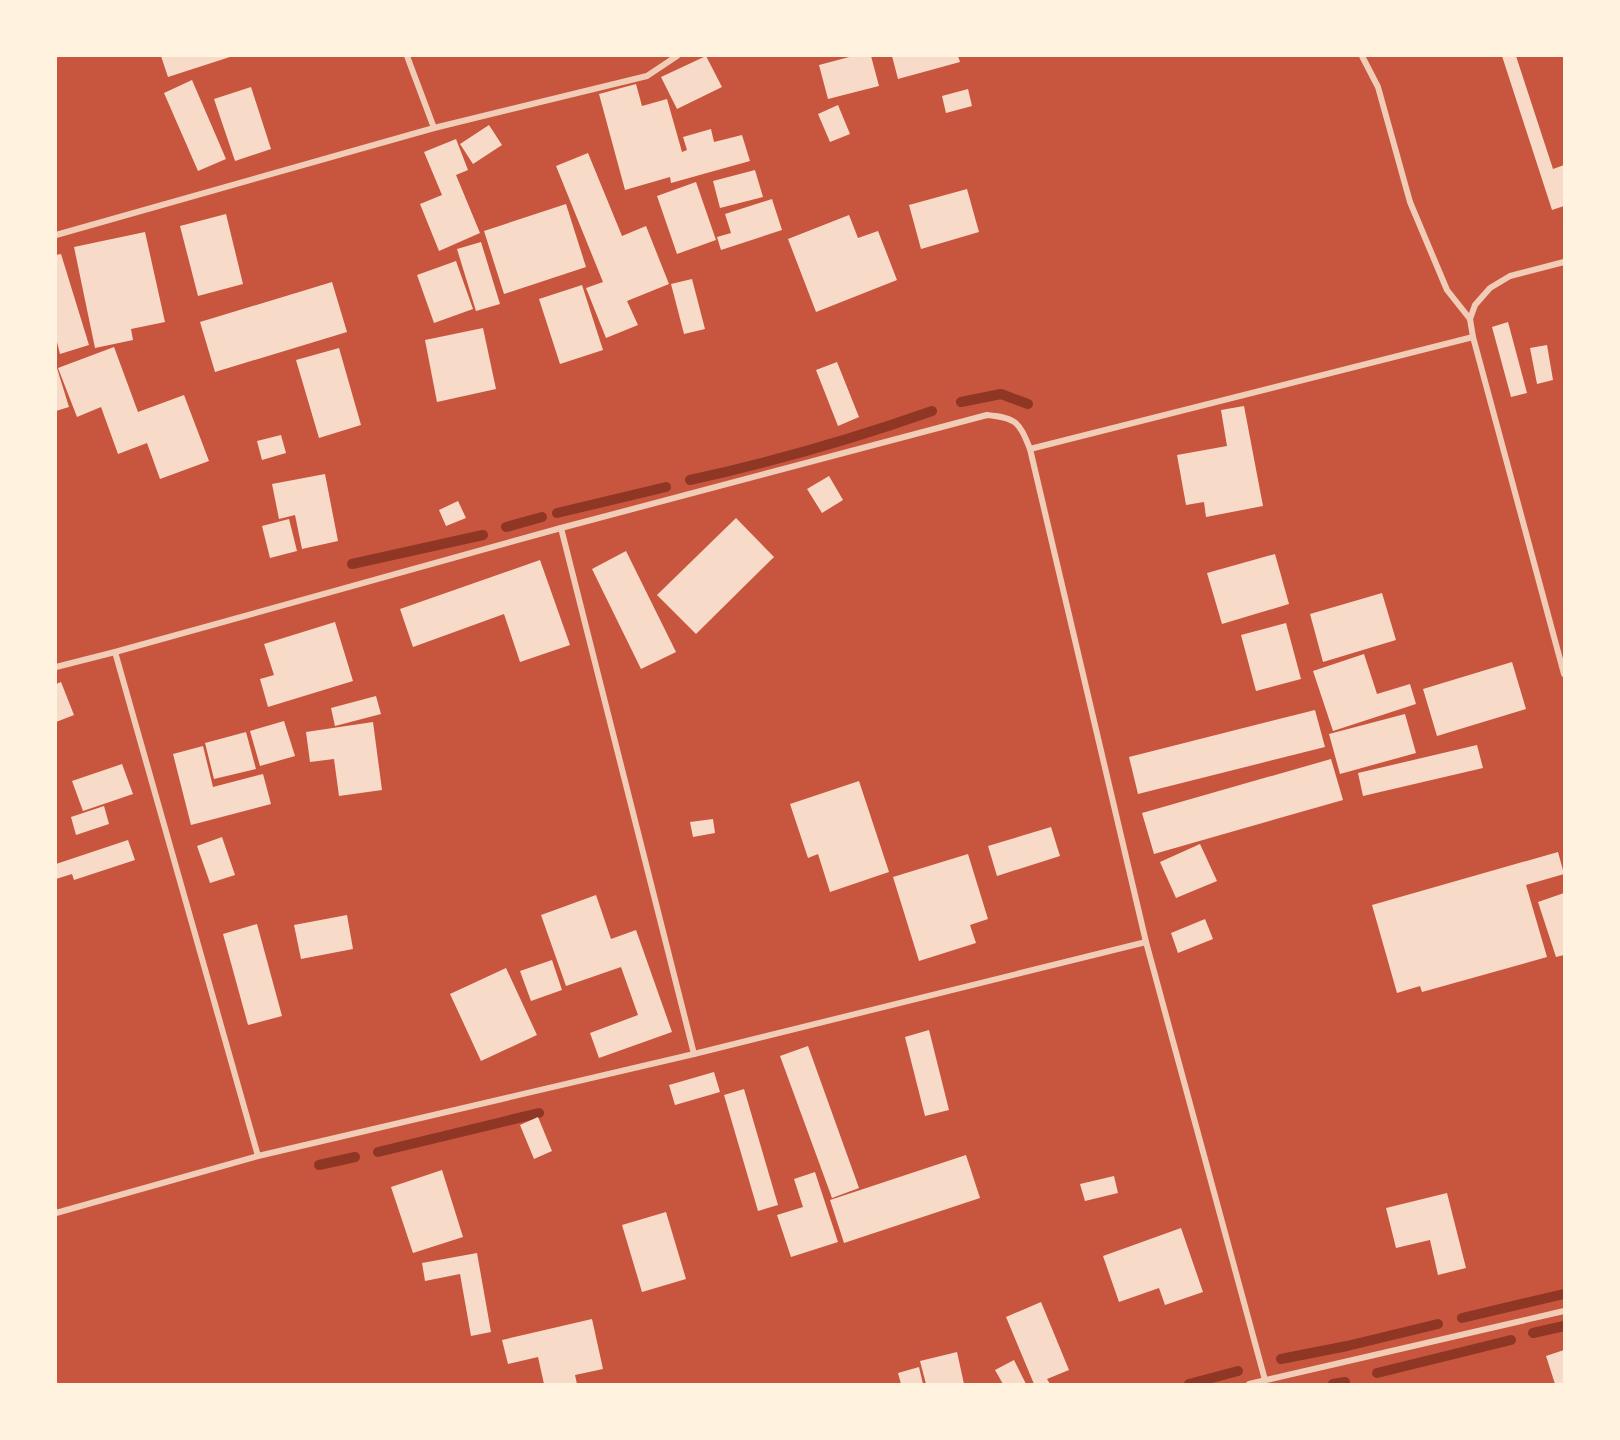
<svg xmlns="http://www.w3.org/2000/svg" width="1620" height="1440" font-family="Rubik,sans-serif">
  <rect width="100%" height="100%" fill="#c8553d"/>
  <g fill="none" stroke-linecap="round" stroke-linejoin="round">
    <g stroke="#8f3625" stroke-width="10">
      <path d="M961 402 1001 394 1028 404"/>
      <path d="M690 480C772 462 853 439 932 411"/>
      <path d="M557 513 666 487"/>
      <path d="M506 527 542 517"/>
      <path d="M352 564 483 535"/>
      <path d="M378 1152 539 1113"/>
      <path d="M319 1165 355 1157"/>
      <path d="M1462 1318 1564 1294"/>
      <path d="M1533 1333 1564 1326"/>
      <path d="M1281 1359 1347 1346 1438 1324"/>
      <path d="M1377 1373 1511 1340"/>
      <path d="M1189 1384 1238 1371"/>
      <path d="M1333 1384 1345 1382"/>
    </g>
  </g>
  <g fill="#f7dbc8">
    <path d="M161 56H233L168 77Z"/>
    <path d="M706 56 722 87 677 109 661 77Z"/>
    <path d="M853 56H871L879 86 828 99 819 65Z"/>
    <path d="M892 56H958L960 62 898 79Z"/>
    <path d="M1502 56H1516L1553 169 1564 165V206L1552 210Z"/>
    <path d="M192 80 226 159 198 171 164 93Z"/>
    <path d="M636 84 642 106 667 99 682 152 687 150 683 137 711 129 714 142 742 135 750 161 671 183 670 177 625 190 599 94Z"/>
    <path d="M251 87 271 149 235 161 214 99Z"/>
    <path d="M968 89 972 106 946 113 942 96Z"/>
    <path d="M838 105 850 134 830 142 818 114Z"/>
    <path d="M489 125 502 145 473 164 460 144Z"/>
    <path d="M456 139 468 170 456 175 480 233 439 251 420 204 442 195 424 152Z"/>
    <path d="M588 153 622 236 646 226 669 284 627 301 638 325 606 338 586 288 603 282 556 166Z"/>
    <path d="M755 170 763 197 720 208 713 181Z"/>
    <path d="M696 182 716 240 677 254 657 196Z"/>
    <path d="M967 189 979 232 921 249 909 205Z"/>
    <path d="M772 199 782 230 721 250 717 237 731 233 725 214Z"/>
    <path d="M566 204 586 267 504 294 484 231Z"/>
    <path d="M226 214 243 284 198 296 180 226Z"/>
    <path d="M849 215 858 238 878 231 897 280 816 312 788 239Z"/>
    <path d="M145 232 165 322 131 329 133 340 95 348 74 247Z"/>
    <path d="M481 242 500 304 476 311 457 249Z"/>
    <path d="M61 254 89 345 60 354 56 338V255Z"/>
    <path d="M456 261 473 309 434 323 417 275Z"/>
    <path d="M692 279 705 329 684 334 671 284Z"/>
    <path d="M332 282 347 332 215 372 200 322Z"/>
    <path d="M582 285 603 350 560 364 539 299Z"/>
    <path d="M1508 322 1527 393 1511 397 1492 327Z"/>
    <path d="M483 328 496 389 437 402 425 340Z"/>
    <path d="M1547 345 1553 380 1537 384 1530 348Z"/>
    <path d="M114 347 138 412 184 395 209 461 160 479 147 443 118 454 101 407 77 417 58 368Z"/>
    <path d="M339 348 361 425 319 438 296 360Z"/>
    <path d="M837 362 859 417 838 426 816 370Z"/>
    <path d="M56 365 69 407 56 411Z"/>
    <path d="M1244 406 1263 506 1206 517 1204 502 1186 505 1177 455 1227 446 1221 410Z"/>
    <path d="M281 435 286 453 262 460 257 441Z"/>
    <path d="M325 474 338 541 302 549 295 515 279 519 272 484Z"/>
    <path d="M829 476 843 500 822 513 807 489Z"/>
    <path d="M458 501 466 518 446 526 439 510Z"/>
    <path d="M736 518 774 557 696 634 657 595Z"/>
    <path d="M289 519 297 551 270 558 262 526Z"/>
    <path d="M626 551 676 652 641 669 592 569Z"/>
    <path d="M1275 554 1289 604 1222 624 1207 573Z"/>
    <path d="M540 560 570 645 520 662 504 614 413 647 400 609Z"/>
    <path d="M1382 593 1396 640 1323 662 1310 614Z"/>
    <path d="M335 622 353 681 268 707 260 679 274 675 264 644Z"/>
    <path d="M1286 623 1301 679 1256 691 1241 635Z"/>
    <path d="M1364 654 1377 694 1410 684 1416 704 1333 731 1313 671Z"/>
    <path d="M1512 662 1526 709 1437 736 1423 689Z"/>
    <path d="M61 682 74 715 56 722V684Z"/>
    <path d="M376 696 381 714 335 726 331 708Z"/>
    <path d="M1315 710 1325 747 1138 794 1129 757Z"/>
    <path d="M1405 714 1416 753 1340 774 1329 734Z"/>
    <path d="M284 721 295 756 260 766 250 731Z"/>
    <path d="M373 722 382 790 339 796 334 759 310 762 306 732Z"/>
    <path d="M246 732 256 769 214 779 205 743Z"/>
    <path d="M1477 745 1483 768 1363 796 1358 773Z"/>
    <path d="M203 746 213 787 263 774 271 804 191 825 173 754Z"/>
    <path d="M1331 759 1343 800 1154 854 1142 813Z"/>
    <path d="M122 764 133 794 83 811 72 781Z"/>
    <path d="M859 781 889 872 830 892 818 854 808 858 790 804Z"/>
    <path d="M104 806 109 824 76 835 71 817Z"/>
    <path d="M713 819 715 833 693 837 690 822Z"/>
    <path d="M1051 827 1060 856 997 876 988 846Z"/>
    <path d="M222 837 235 875 210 883 197 846Z"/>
    <path d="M128 840 135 860 74 880 72 874 56 879V864Z"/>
    <path d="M1200 844 1217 881 1176 898 1160 862Z"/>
    <path d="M1558 852 1564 874 1526 885 1547 957 1422 992 1420 986 1397 993 1372 905Z"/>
    <path d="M968 854 988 919 970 925 976 943 919 961 893 877Z"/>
    <path d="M1564 893V955L1556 957 1538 902Z"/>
    <path d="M596 895 611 939 636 930 672 1032 599 1058 590 1033 638 1015 621 967 566 986 541 915Z"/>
    <path d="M347 915 353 949 301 959 294 925Z"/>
    <path d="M1205 919 1213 939 1178 953 1171 933Z"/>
    <path d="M257 924 282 1016 248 1025 223 934Z"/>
    <path d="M552 960 562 990 531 1001 520 971Z"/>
    <path d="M506 968 537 1035 481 1061 450 994Z"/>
    <path d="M929 1030 949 1110 925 1116 905 1037Z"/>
    <path d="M808 1046 859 1188 832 1198 780 1056Z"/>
    <path d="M714 1072 720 1092 675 1105 669 1085Z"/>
    <path d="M744 1089 778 1205 758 1211 724 1095Z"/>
    <path d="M538 1117 552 1151 534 1159 520 1125Z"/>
    <path d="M966 1155 980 1198 844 1243 830 1200Z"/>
    <path d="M442 1170 463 1237 413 1253 391 1187Z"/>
    <path d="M815 1172 838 1242 791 1257 777 1215 803 1207 794 1179Z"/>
    <path d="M1114 1176 1118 1193 1085 1201 1080 1184Z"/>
    <path d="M1447 1193 1466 1268 1438 1275 1430 1240 1396 1248 1386 1208Z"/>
    <path d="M666 1212 686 1279 642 1292 622 1225Z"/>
    <path d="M1181 1228 1203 1292 1165 1305 1159 1288 1119 1302 1103 1256Z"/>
    <path d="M477 1253 491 1332 471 1336 460 1274 425 1281 422 1263Z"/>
    <path d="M1041 1302 1069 1370 1047 1379 1050 1384H1034L1006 1317Z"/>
    <path d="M592 1319 603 1369 575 1375 577 1384H544L538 1357 508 1364 502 1340Z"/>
    <path d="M1564 1350V1384H1555L1546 1356Z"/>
    <path d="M957 1352 964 1384H926L920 1361Z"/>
    <path d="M1014 1360 1026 1384H1003L995 1370Z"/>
    <path d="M919 1367 923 1384H901L898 1373Z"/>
  </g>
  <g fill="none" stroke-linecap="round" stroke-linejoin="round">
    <g stroke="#f1ccb7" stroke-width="6">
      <path d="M407 56 434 128"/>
      <path d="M1362 56 1378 87 1410 202 1447 290 1470 319"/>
      <path d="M56 235 434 128 647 76 677 56"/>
      <path d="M1564 262 1510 276 1490 288 1475 305 1470 319 1473 337 1564 674"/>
      <path d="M1030 449 1473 337"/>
      <path d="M561 528 694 1054"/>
      <path d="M115 652 258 1156"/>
      <path d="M56 667 115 652 561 528 987 415C1017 418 1019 422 1030 449L1146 942 1265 1380"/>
      <path d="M56 1213 258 1156 694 1054 1146 942"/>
      <path d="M1249 1384 1564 1311"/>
    </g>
  </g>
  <rect width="1620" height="1440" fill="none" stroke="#fff3e0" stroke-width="114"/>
</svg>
